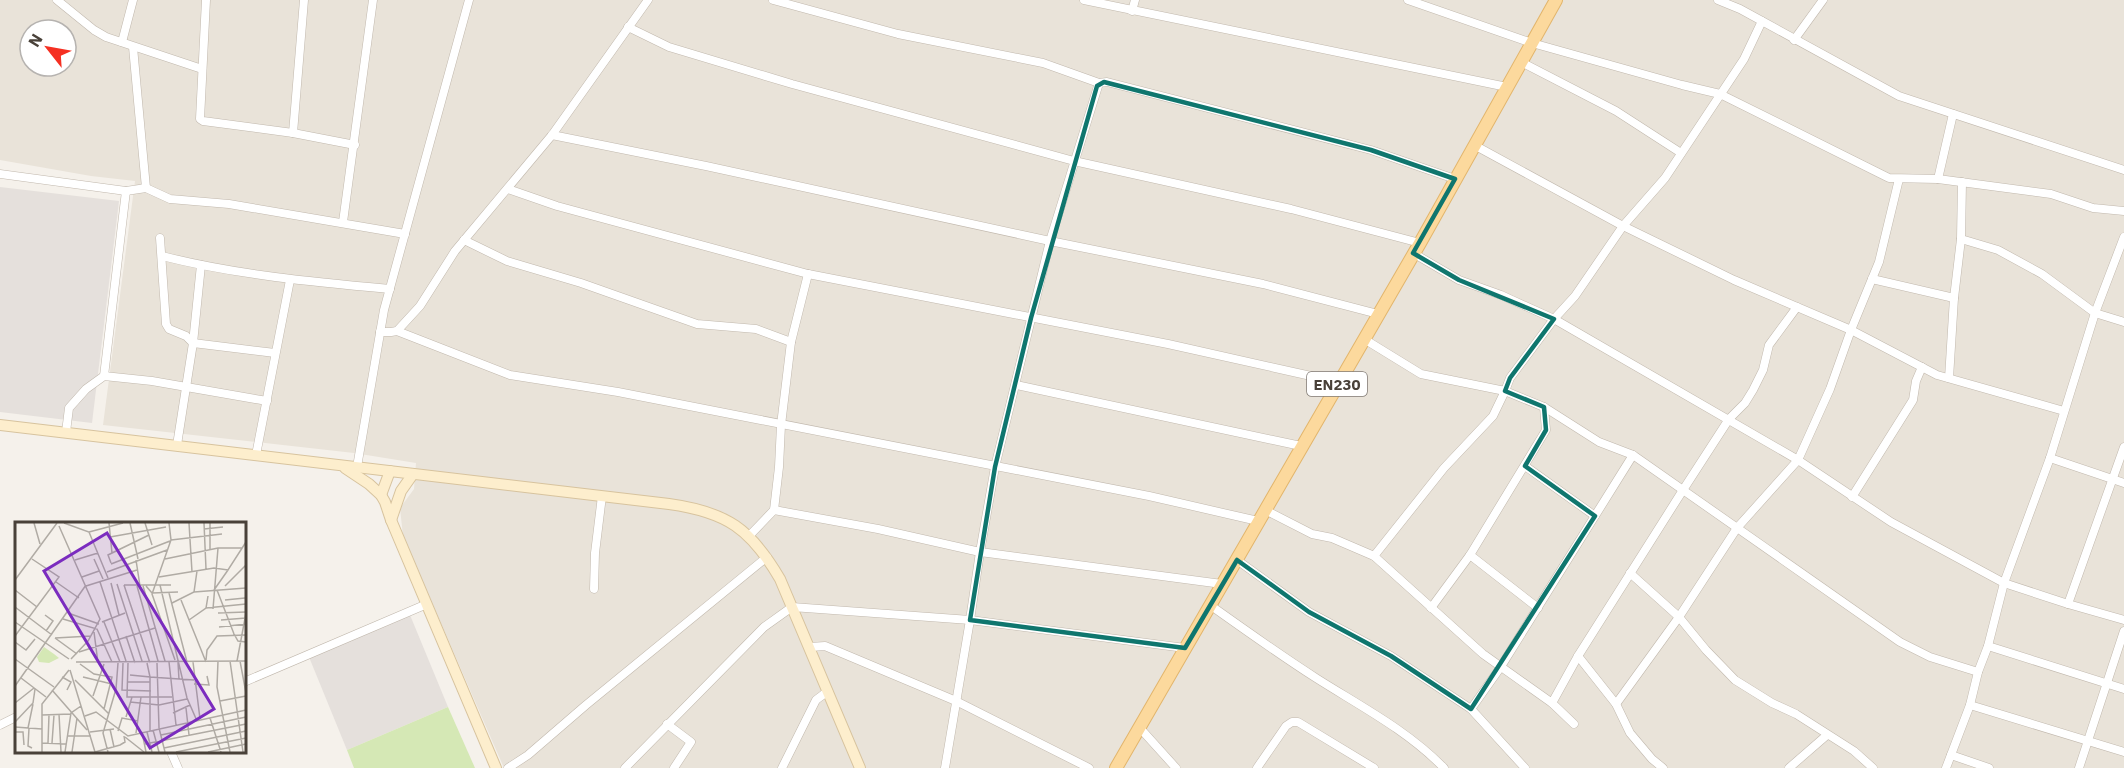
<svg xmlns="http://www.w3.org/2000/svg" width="2124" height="768" font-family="'IBM Plex Sans',sans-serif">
  <rect width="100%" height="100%" fill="#f5f1eb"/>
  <path fill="#e9e3d9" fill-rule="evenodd" d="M0 0H2124V768H504L403 536 400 508 414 489 416 463 354 453 103 425 135 181 91 176 0 160ZM30 30H66V66H30Z"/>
  <g fill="#e5e0dc">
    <path d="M0 187 119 201 92 423 0 412Z"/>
    <path d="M410 615 448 707 347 750 309 657Z"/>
  </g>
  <path fill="#d5e8b5" d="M448 707 475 768H354L347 750Z"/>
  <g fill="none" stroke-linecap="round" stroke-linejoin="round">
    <g stroke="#c1b8ad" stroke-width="9">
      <g id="street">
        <path d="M57 0 94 30 106 37 202 69"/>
        <path d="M206 0 200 119 203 121 293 133 355 145"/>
        <path d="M773 0 898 34 1043 63 1099 83 1107 82 1371 150 1455 179"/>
        <path d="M1084 0 1507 87"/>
        <path d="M1408 0 1532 43 1682 85 1720 94 1889 178 1938 179 2051 194 2093 208 2124 211"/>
        <path d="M1718 0 1740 9 1899 96 2124 170"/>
        <path d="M1132 11 1135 0"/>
        <path d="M628 27 669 47 792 84 1074 161 1291 209 1420 243"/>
        <path d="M1794 40 1823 0"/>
        <path d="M122 42 133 0"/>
        <path d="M133 47 146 188"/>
        <path d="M1521 62 1616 111 1681 153"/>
        <path d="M293 133 304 0"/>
        <path d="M552 135 706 166 1050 241 1263 284 1378 314"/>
        <path d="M1474 145 1623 226 1734 280 1851 330 1937 375 2064 411"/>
        <path d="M0 174 126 191 146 188 170 199 229 204 405 234"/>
        <path d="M1938 179 1953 114"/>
        <path d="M508 189 557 206 808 274 1168 344 1338 382"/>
        <path d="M343 222 373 0"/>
        <path d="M160 238 166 324 169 329 186 336 193 343 275 353"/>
        <path d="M1961 239 1998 250 2042 274 2095 313 2124 322"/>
        <path d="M464 240 507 261 581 283 697 324 756 329 791 342"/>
        <path d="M1413 253 1459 280 1501 295 1554 319 1798 460 1891 522 2004 583 2068 604 2124 620"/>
        <path d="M162 256C237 275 313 282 390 289"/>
        <path d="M1872 279 1954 298"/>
        <path d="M397 331 510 375 618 392 1149 496 1258 521"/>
        <path d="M380 332H391L397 331 420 306 455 251 552 135 648 0"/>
        <path d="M1364 339 1421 374 1505 391 1510 378 1554 319 1575 296 1623 226 1665 178 1744 59 1762 21"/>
        <path d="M104 376 126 191"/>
        <path d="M1949 378 1954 298 1961 239 1962 182"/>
        <path d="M1016 385 1301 446"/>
        <path d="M66 432 69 408 86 389 104 376 152 381 267 401"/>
        <path d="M177 445 193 343 201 265"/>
        <path d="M256 455 290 280"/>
        <path d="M2050 458 2124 483"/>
        <path d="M1525 466 1595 516"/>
        <path d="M357 467 384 310 469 0"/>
        <path d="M1852 497 1913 400 1916 381 1922 367"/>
        <path d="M774 510 878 529 980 552 1222 584"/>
        <path d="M1265 510 1312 534 1332 538 1374 556 1483 654 1552 703 1578 656 1683 490 1729 419 1745 403 1753 390 1763 370 1769 345 1797 307"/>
        <path d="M750 535 774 510 779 467 781 425 791 342 808 274"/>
        <path d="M1470 555 1538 608"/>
        <path d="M1374 556 1444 468 1493 416 1505 391 1544 407 1599 442 1633 455 1900 642 1930 657 1978 672"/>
        <path d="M1237 560 1309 612 1391 656 1471 709 1500 668 1633 455"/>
        <path d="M1630 573 1679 617 1706 650 1735 680 1772 703 1796 714 1854 751 1873 768"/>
        <path d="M594 589 595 553 602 496"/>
        <path d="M2068 604 2124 447"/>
        <path d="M1210 605C1245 630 1280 655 1316 678 1360 706 1407 730 1444 768"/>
        <path d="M1431 608 1470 555 1546 430 1544 407"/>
        <path d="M1988 646 2124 689"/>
        <path d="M810 647 825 646 956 701 1089 768"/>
        <path d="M1578 656 1616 704 1630 733 1652 759 1663 768"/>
        <path d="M244 682 427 604"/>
        <path d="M1552 703 1574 724"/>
        <path d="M1616 704 1679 617 1737 528 1798 460 1830 389 1851 330 1879 262 1899 179"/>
        <path d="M1970 705 2124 752"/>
        <path d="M1471 709 1525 768"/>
        <path d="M667 724 691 742 674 768"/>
        <path d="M0 725 16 717"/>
        <path d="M1139 727 1176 768"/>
        <path d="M171 752 178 768"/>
        <path d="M1951 755 1989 768"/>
        <path d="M508 768 528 755 586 705 767 557"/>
        <path d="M625 768 764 627 792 607 970 620 1185 648"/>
        <path d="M782 768 816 700 828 691"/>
        <path d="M945 768 970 620 980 552 995 467 1050 241 1099 83"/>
        <path d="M1257 768 1286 726 1292 722H1298L1374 768"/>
        <path d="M1789 768 1827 735"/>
        <path d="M1946 768 1970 705 1978 672 1988 646 2004 583 2050 458 2095 313 2124 237"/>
        <path d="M2079 768 2124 631"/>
      </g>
    </g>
    <g stroke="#d7c39e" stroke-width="12">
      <g id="secondary">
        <path d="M0 425 669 504C727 512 751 529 780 579L860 768"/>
        <path d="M345 468 369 484 381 495 385 502 391 520 496 768"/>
        <path d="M381 495 390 471"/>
        <path d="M391 520 401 491 413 474"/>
      </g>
    </g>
    <g stroke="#e2b56c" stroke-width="14">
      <path id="primary" d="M1116 768 1420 243 1556 0"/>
    </g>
    <use href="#street" stroke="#fff" stroke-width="8"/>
    <use href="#secondary" stroke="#fdeecd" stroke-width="10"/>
    <use href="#primary" stroke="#fcd99d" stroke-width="12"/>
  </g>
  <path fill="none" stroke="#0f766e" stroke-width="4.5" stroke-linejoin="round" d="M1104 82 1371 150 1455 179 1413 253 1459 280 1554 319 1510 378 1505 391 1544 407 1546 430 1525 466 1595 516 1471 709 1391 656 1309 612 1237 560 1185 648 970 620 995 467 1031 318 1097 86Z"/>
  <g text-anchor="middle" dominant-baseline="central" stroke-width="4.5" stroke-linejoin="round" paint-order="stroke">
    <rect fill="#fff" stroke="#807a74" stroke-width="1.5" x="1307" y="372" width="60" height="24" rx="4.5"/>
    <g font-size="15" font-weight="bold" fill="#494139">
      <text x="1337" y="384">EN230</text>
    </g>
  </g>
  <g transform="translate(15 522)">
    <rect width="231" height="231" fill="#f5f1eb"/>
    <path d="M29 125 39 132 44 136 34 141 24 140 22 135Z" fill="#d5e8b5"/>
    <path fill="none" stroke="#b0aba4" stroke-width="1.5" d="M19 1 25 22M49 1 74 10 93 56M94 1 97 31M115 1 123 37M130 1 137 23M154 1 156 18 137 72 160 138M174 1 177 50M189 1 191 47M195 1V27M44 4 85 97 73 119 56 137M189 7 208 5M74 10 108 1M95 15 151 5M156 18 207 12M79 37 88 57M150 37 203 26H227M60 38 83 31M121 38 125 64M96 41 93 33 134 13M96 42 155 19M92 50 152 28M67 55 84 49M144 55 199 46 213 48 231 20M0 58 42 1M41 60 64 76M85 60 111 139M96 61 104 93M102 62 127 139M109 63 135 141M109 63H156M145 63 172 176 182 199M71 64 122 48M122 64 143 139M128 64 150 139M131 64 137 71 163 70M210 64 231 43M0 68 22 85M199 68 213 48M202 68 219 112 223 119 231 120M179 70 231 66M154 71 172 140M166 78 191 140M210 78 230 76M157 81 179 70 182 49M0 85 37 113M191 86 231 82M198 87 203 26M53 91 84 102M203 91 231 90M30 93 38 99 31 109M48 97 82 107 97 140M174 98 191 86 193 74M206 98 231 96M0 100 54 137M87 100 110 91M89 100 105 140M204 105 231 102M79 110 83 141M0 114 44 55 17 37M111 114 120 141M40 116 76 114M40 116 62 132M0 120 11 128 20 117M64 130 140 106M0 137 39 165M191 138 192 128 202 114 231 113M203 139 202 165 215 230M215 139 228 230M222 139 231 91M225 139 231 171M61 140 231 139M154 140 161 203M163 140 164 158M178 140 185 197M108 141 107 168 136 169M113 141 112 175H157M132 141 135 155 179 158M142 141 144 206 150 230M65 142 79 152 97 155 89 187M55 148 80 230M115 153 135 155V209M47 155 56 160 52 168M68 155 97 162M6 156 31 175M60 158 94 192M113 160H135M179 162 194 163 192 154M0 164 71 63M37 168 72 208M78 174 89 142M205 179 231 174M115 180 144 183 172 177M0 181 19 166M171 186 174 213M158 191 175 183M44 192 46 230M27 193 56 192M70 194 81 190 113 214 231 188M111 195 117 175M195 196 206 230M0 200 18 181 20 167M0 205 27 207M13 206 18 182M14 206 13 224 17 226M95 207 99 225M138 208 144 230M103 209 107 196 123 199M0 210H8L9 223M75 210 99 207M127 210 131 230M132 210 137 230M121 211 126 175M146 213 231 195M52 214H76M110 215 129 230M27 221 51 222M33 221 34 193M37 221 39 193M130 222 231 202M149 226 231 209M27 230V182L54 148M50 230 56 191 66 184M57 230 62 196M80 230 105 223 110 220 109 214M93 230 88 211 101 167 103 141M161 230 231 216M193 230 231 222"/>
    <path fill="#7b2cbf" fill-opacity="0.15" stroke="#7b2cbf" stroke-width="3" d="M92 11 199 187 135 226 29 49Z"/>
    <rect width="231" height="231" fill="none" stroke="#494139" stroke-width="3"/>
  </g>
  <g transform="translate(48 48) rotate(301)"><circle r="28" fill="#ffffff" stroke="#b6b3b0" stroke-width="1.5"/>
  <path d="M0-4.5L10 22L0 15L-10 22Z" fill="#f53022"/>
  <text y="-9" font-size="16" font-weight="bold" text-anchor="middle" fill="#494139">N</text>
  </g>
</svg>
